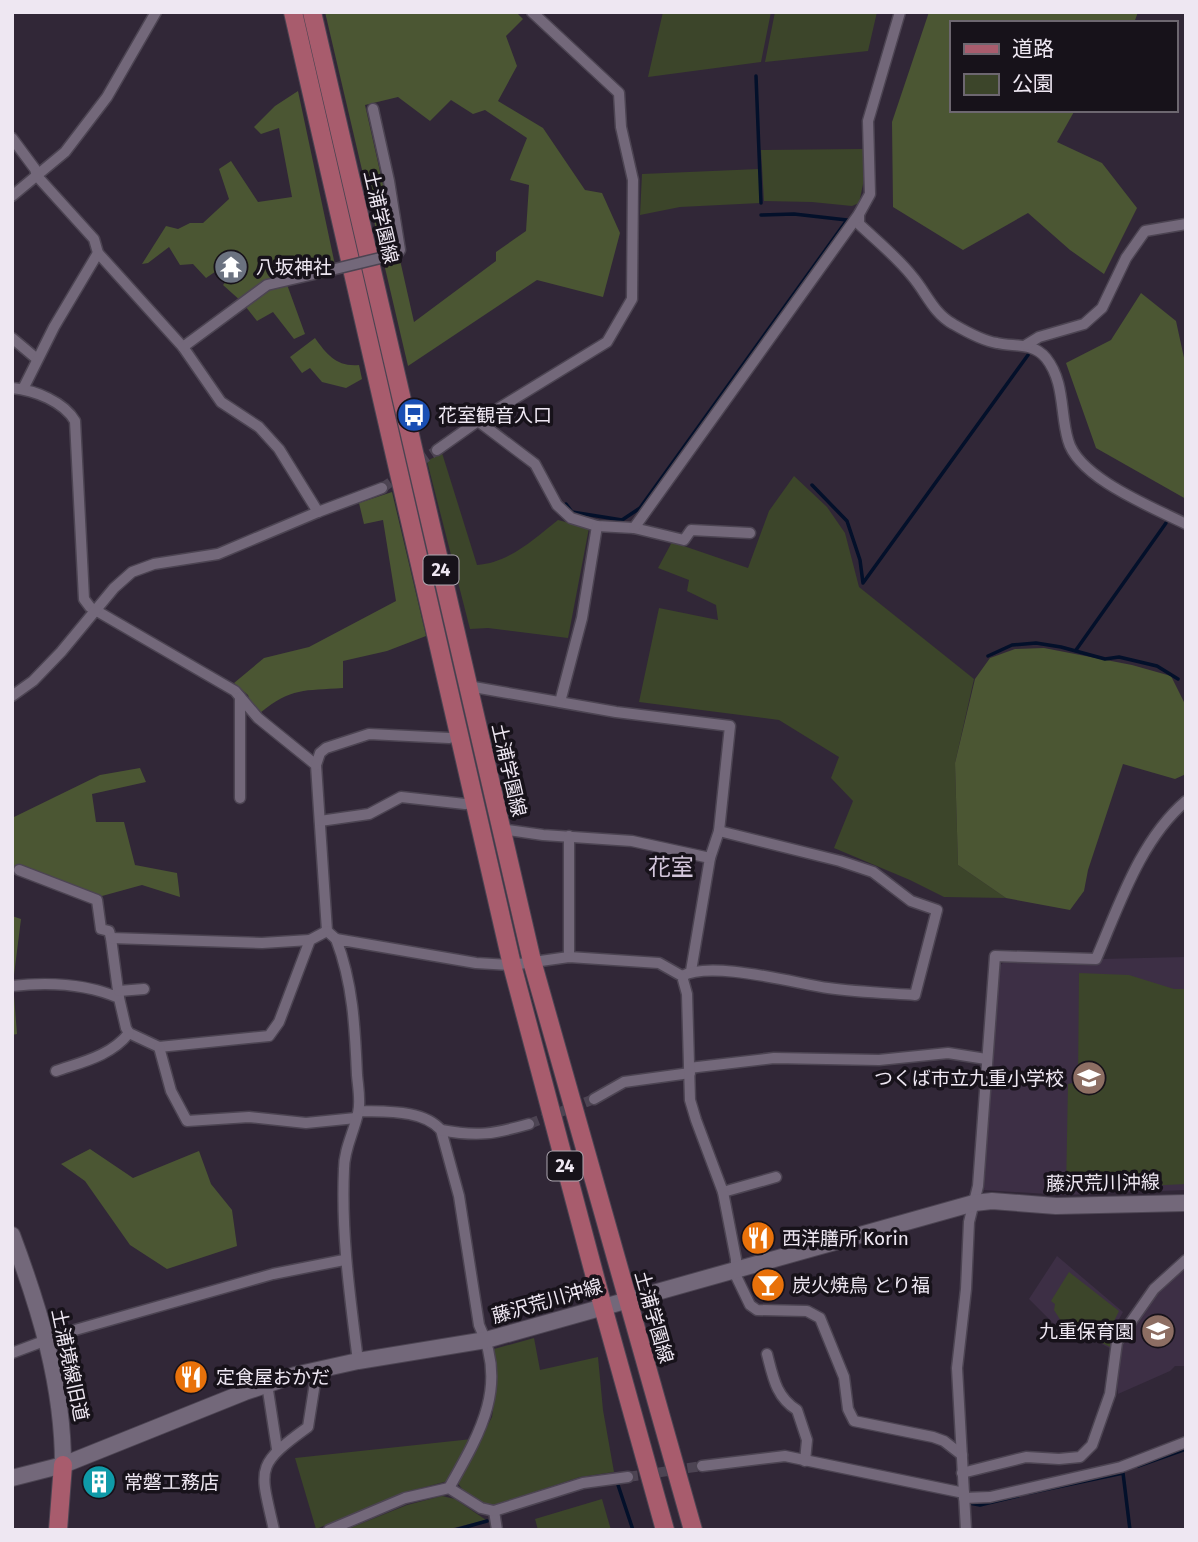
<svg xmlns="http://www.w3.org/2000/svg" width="1198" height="1542" font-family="'Fira Sans','Noto Sans JP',sans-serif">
  <rect width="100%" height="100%" fill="#312737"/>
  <g fill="#3d2f45">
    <path d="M1186 957V1190L1064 1195 984 1190 998 967 1004 962 1099 963 1101 959Z"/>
    <path d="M1057 1256 1123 1312 1115 1326 1111 1349 1081 1333 1070 1340 1029 1299Z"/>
    <path d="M1186 1267V1366H1175L1170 1371 1118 1394 1116 1380 1121 1344 1158 1290Z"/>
  </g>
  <g fill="#3c452a">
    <path d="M663 12H771L761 62 648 77Z"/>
    <path d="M775 12H877L868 51 765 62Z"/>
    <path d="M863 149 865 175 859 203 852 206 812 202 764 201 761 150Z"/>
    <path d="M759 169 760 203 680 207 640 215 642 174Z"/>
    <path d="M442 453 477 565C509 563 534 539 558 520L589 528 568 638 488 628 470 629 427 461Z"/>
    <path d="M794 476 827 507 845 533 859 587 974 679 955 763 958 865 1006 898 944 897 910 880 834 848 853 801 831 778 839 757 779 720 639 702 659 608 718 620 716 605 687 591 689 580 658 568 672 542 748 568 769 511Z"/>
    <path d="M1079 973 1129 975 1174 989H1186V1184L1066 1190 1068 1084 1078 1082Z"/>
    <path d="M1069 1272 1119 1311 1112 1325 1110 1347 1081 1332 1071 1338 1060 1325 1061 1321 1054 1310 1055 1304 1051 1301Z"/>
    <path d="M534 1338 540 1370 598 1357 603 1410 614 1472 580 1477 491 1506C480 1503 463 1493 458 1483L492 1417 495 1396 493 1352 494 1349Z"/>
    <path d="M472 1439 448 1481 410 1491 316 1529 295 1458Z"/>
    <path d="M442 1496 455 1499 486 1520 445 1530H345L407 1505Z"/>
    <path d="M602 1499 611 1530H538L535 1519Z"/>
  </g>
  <g fill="#4b5633" fill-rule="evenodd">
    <path d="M325 12H516L523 19 506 36 517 66 498 101 543 128 585 190 602 193 620 233 603 297 537 280 408 366ZM398 97 430 121 451 100 473 114 485 110 527 138 510 180 529 185 526 231 496 252V261L414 322 365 105Z"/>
    <path d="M929 12H1138L1134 23H951V110H1075L1057 142 1102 163 1137 208 1104 274 1070 250 1028 213 963 250 893 207 892 122Z"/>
    <path d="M298 91 335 265 285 279 305 334 294 339 273 312 257 321 242 302 223 285 241 264 237 257 206 278 193 264 180 265 169 247 148 263 142 264 166 226 178 229 190 223H203L229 199 219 169 231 161 258 202 292 197 279 128 261 134 254 127 275 106Z"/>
    <path d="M1141 293 1176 321 1186 367V499L1096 448 1066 363 1111 340Z"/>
    <path d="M315 338C327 355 337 367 359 365L362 379 346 388 322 382 310 368 302 373 290 357Z"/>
    <path d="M392 492 426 636 387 651 343 661V688C304 691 292 687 260 713L252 707 248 695 234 683 264 658 309 647 396 601 383 520 364 524 359 503Z"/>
    <path d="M1044 648 1132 665 1171 676 1186 706V774L1175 779 1123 764 1088 870 1084 891 1070 910 1006 898 958 865 955 763 975 679 990 658 1015 649Z"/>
    <path d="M140 768 146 782 92 794 96 822H124L135 865 177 873 180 897 142 885 102 896 12 865V818L100 775Z"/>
    <path d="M12 916 21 919 13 983 17 1034 12 1035Z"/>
    <path d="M90 1149 133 1178 199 1151 211 1184 232 1210 237 1246 167 1269 130 1245 85 1181 61 1164Z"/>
  </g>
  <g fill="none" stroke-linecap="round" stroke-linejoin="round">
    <g stroke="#03102a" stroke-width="3.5">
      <path d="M756 76 761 203"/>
      <path d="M812 485 847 521 860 560 863 583 1028 355"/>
      <path d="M566 504 572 512 622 520 640 508 847 220 794 214 761 215"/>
      <path d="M1076 650 1166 523"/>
      <path d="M988 656 1012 645 1036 643 1061 647 1105 659 1119 657 1157 666 1178 679"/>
      <path d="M1138 1466 1186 1449"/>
      <path d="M618 1485 633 1530"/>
      <path d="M1029 1493 1123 1473 1130 1530"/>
      <path d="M969 1503 980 1505 1018 1496"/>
      <path d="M455 1530 487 1521"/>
    </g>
    <g stroke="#4d4453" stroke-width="10" stroke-dasharray="10 5" stroke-linecap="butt">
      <path d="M382 488 437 450"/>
      <path d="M529 1124 594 1099"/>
      <path d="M628 1477 702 1466"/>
    </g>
    <g stroke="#4c4452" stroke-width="13">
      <g id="street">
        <path d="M373 109 389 181 400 250 397 254"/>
        <path d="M12 138 35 169 37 176 94 239 98 253 183 347 221 402 259 427 279 449 318 512"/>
        <path d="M12 196 65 152 107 97 156 12"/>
        <path d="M859 214V224C877 241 897 257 912 276 926 292 933 313 953 324 965 331 983 341 997 343 1014 347 1033 342 1046 358 1065 382 1060 413 1068 440 1078 478 1152 507 1186 524"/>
        <path d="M12 338 37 359"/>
        <path d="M1026 345 1039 337 1084 324 1102 308 1126 258 1145 231 1186 224"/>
        <path d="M183 347 267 285 327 271"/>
        <path d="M12 388C35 390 64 402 75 421L84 599 90 607 235 691 258 718 316 765 327 931 336 939"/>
        <path d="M23 389 54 327 98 253"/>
        <path d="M478 421 535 464 557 505 571 518 597 526 634 528 684 540 691 530 750 533"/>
        <path d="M437 450 478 421 607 342 632 299 633 180 621 127 619 93 532 12"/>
        <path d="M634 528 859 214 870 194 868 121 900 12"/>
        <path d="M468 686 616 712 730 726 719 831 710 858 691 971"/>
        <path d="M12 696 33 681 61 652 114 588 132 572 154 564 218 554 318 512 382 488"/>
        <path d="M560 702 582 618 597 526"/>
        <path d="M316 765 320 753 326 748 369 734 449 738 460 735"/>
        <path d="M240 798V697"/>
        <path d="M320 821 369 814 401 797 465 804 474 802"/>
        <path d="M501 829 543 835 632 841 710 858"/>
        <path d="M569 836V957"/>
        <path d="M19 870 97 900 101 929 109 931 111 938 119 998"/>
        <path d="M111 938 262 943 310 940"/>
        <path d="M682 976C711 960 794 983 828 988 857 992 886 993 915 995L937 910 911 901 873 872 840 861 719 831"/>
        <path d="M12 986C47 982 87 984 119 998L126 1028 129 1033 159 1047 269 1036 279 1022 310 940 327 931"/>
        <path d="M119 991 144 989"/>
        <path d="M159 1047 171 1091 187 1121 249 1117 306 1123 356 1118"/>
        <path d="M689 1068 774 1058 879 1060 948 1053 986 1059"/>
        <path d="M56 1071C82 1062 111 1056 129 1033"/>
        <path d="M594 1099 624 1082 690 1073"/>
        <path d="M359 1111C385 1112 423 1109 441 1130L459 1196 479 1325C509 1386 479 1435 449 1488"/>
        <path d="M441 1130C478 1137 494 1134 529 1124"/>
        <path d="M723 1192 776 1177"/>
        <path d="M12 1353 68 1332 273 1274 344 1260"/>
        <path d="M767 1354C773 1377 776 1397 797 1410L807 1440 805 1461"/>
        <path d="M358 1361C350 1297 341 1234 344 1169 344 1149 354 1132 358 1113 361 1102 358 1087 357 1075 355 1028 353 983 336 939L476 963 512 965 569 957 659 963 682 976 687 994 690 1100 696 1120 723 1192 736 1259V1276L750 1305 757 1310 807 1311 820 1318 844 1377 848 1409 854 1421 933 1437 944 1441 962 1455"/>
        <path d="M267 1384 277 1449"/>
        <path d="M702 1466 785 1456 964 1493"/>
        <path d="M962 1473 1026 1457 1059 1459 1080 1457 1092 1445 1110 1394 1117 1342 1154 1289 1186 1260"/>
        <path d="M964 1498 990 1497 1121 1467 1186 1442"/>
        <path d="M494 1511 497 1530"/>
        <path d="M274 1530C260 1468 254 1466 308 1427L317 1370"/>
        <path d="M329 1530 405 1498 449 1488 481 1508 494 1511 583 1483 628 1477"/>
        <path d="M966 1530 957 1368 966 1289 969 1222 978 1186 995 956 1096 959C1119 906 1140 840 1186 801"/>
      </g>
    </g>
    <g stroke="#4c4452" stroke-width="18">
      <g id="secondary">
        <path d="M12 1235C40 1310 63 1385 63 1465"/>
        <path d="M12 1478 63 1465 245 1392 295 1375 358 1361 486 1340 974 1203 992 1201 1056 1206 1186 1203"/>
      </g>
    </g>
    <g stroke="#4c4452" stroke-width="20">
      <g id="primary">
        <path d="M293 12 512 965 603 1307 665 1530"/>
        <path d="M312 12 532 961 693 1530"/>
        <path d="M58 1530 63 1465"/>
      </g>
    </g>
    <use href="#street" stroke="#73687a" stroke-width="10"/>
    <use href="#secondary" stroke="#73687a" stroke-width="16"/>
    <use href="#primary" stroke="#a85c6d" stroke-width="18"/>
    <g stroke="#4c4452" stroke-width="13" stroke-linecap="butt">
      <path id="street-bridge" d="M327 271 397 254"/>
    </g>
    <use href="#street-bridge" stroke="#73687a" stroke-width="10"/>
  </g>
  <defs>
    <g id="temple-disc" transform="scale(1.75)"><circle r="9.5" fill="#6b7280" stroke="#17121a"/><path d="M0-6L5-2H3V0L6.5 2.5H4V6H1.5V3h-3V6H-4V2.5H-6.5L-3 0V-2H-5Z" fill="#fff"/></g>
    <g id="bus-disc" transform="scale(1.75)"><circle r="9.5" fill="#1a4fb4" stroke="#17121a"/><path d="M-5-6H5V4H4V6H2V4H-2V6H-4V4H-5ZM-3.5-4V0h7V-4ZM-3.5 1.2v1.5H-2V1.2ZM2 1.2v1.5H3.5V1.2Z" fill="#fff"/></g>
    <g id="school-disc" transform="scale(1.75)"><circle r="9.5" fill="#8d6e63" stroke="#17121a"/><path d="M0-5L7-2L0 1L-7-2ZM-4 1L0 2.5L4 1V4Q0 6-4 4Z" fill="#fff"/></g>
    <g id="restaurant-disc" transform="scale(1.75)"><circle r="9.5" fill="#e8710a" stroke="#17121a"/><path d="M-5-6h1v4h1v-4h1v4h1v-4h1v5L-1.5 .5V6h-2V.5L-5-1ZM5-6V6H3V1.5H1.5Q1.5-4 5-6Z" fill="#fff"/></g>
    <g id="bar-disc" transform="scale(1.75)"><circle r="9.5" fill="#e8710a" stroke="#17121a"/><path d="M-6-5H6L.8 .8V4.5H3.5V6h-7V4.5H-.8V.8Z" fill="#fff"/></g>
    <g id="building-disc" transform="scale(1.75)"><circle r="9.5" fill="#0f9aa8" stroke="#17121a"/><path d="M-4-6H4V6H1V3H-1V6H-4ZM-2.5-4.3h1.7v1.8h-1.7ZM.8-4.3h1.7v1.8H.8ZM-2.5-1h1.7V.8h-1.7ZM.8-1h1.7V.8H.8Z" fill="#fff"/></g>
  </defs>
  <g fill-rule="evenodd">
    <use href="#temple-disc" x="231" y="267"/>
    <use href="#bus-disc" x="414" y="415"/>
    <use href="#school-disc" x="1089" y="1078"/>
    <use href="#restaurant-disc" x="758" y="1238"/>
    <use href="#bar-disc" x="768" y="1285"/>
    <use href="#school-disc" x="1158" y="1331"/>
    <use href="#restaurant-disc" x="191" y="1377"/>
    <use href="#building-disc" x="99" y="1482"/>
  </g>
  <g text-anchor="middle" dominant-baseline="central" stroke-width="7" stroke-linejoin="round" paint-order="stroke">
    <g fill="#17121a" stroke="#aea7b1" stroke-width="2">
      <rect x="423.5" y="555.5" width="35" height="29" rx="5"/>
      <rect x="547.5" y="1151.5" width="35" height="29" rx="5"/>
    </g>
    <g font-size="18" font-weight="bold" fill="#eee7f2">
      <text x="441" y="570">24</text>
      <text x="565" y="1166">24</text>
    </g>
    <g font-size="19" fill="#eee7f2" stroke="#17121a">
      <text transform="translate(381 217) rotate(77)">土浦学園線</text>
      <text transform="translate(509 770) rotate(77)">土浦学園線</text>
      <text transform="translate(1103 1183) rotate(-1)">藤沢荒川沖線</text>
      <text transform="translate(547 1301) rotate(-16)">藤沢荒川沖線</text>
      <text transform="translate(654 1317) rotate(74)">土浦学園線</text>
      <text transform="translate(70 1365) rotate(78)">土浦境線旧道</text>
    </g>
    <g font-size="19" fill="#eee7f2" stroke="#17121a" text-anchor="start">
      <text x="256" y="267">八坂神社</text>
      <text x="438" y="415">花室観音入口</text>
      <text x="1064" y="1078" text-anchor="end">つくば市立九重小学校</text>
      <text x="782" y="1238">西洋膳所 Korin</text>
      <text x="792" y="1285">炭火焼鳥 とり福</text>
      <text x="1134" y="1331" text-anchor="end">九重保育園</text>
      <text x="216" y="1377">定食屋おかだ</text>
      <text x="124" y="1482">常磐工務店</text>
    </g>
    <g font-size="23" fill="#d4c7dc" stroke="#17121a">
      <text x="671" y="867">花室</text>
    </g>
  </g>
  <rect width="1198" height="1542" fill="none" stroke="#eee7f2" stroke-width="28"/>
  <rect x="950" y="21" width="228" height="91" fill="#17121a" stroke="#6d6770" stroke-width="2"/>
  <rect x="964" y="44" width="35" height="10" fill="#a85c6d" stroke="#6d6770" stroke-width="2"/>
  <text x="1012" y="56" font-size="21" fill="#eee7f2">道路</text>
  <rect x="964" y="74" width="35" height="21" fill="#3c452a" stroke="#6d6770" stroke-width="2"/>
  <text x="1012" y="91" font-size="21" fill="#eee7f2">公園</text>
</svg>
